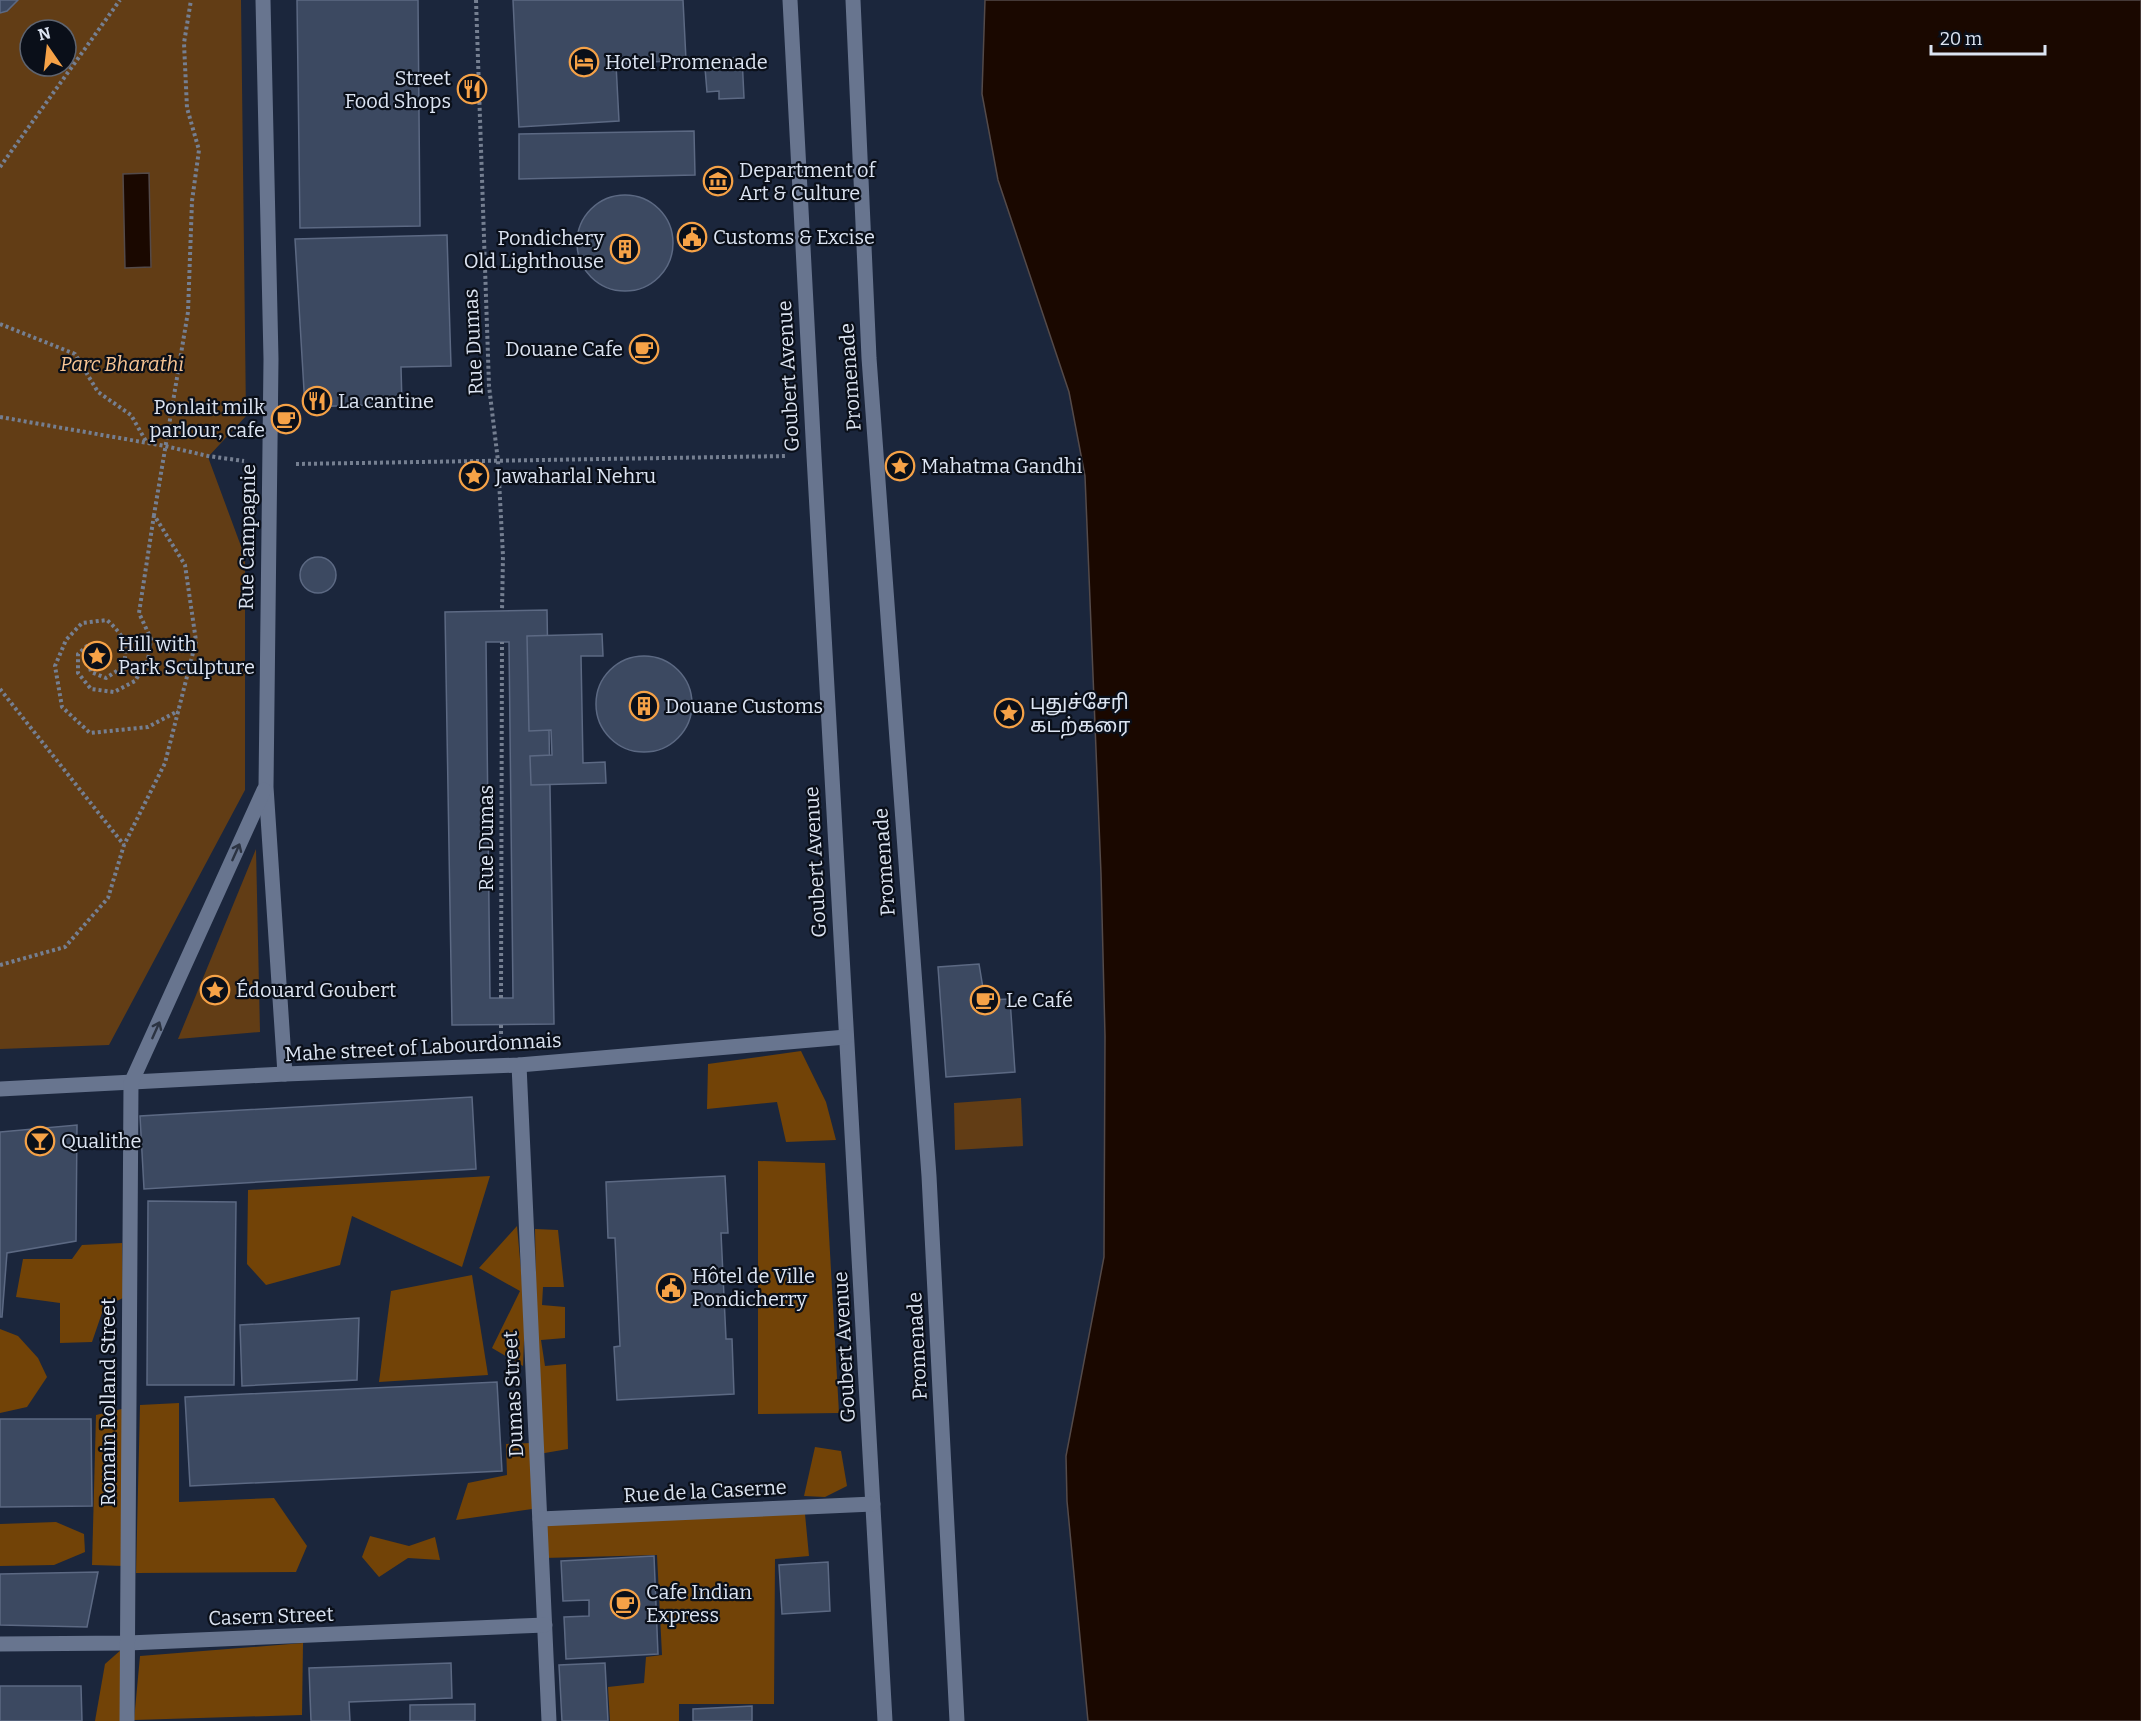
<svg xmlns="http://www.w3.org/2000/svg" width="2141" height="1721" font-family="Bitter,'Noto Sans Tamil',serif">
  <rect width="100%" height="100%" fill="#1b263c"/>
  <g fill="#623d15" fill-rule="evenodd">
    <path d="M0 0H241L246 416 208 457 245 557V790L109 1045 0 1049ZM30 30H66V66H30Z"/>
    <path d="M256 849 260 1032 178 1039Z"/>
    <path d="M1021 1098 1023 1146 955 1150 954 1103Z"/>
  </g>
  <g fill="#724307">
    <path d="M801 1051 826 1102 836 1140 786 1142 777 1102 707 1109 708 1064Z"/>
    <path d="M758 1161 825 1163 839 1413 758 1414Z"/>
    <path d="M490 1176 462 1267 352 1216 340 1265 266 1285 247 1264 248 1190Z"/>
    <path d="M517 1226 525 1315 523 1366 492 1348 520 1291 479 1268Z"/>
    <path d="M535 1229 558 1230 564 1287H543L542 1305 565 1307V1338L541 1340 545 1366 566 1364 568 1449 539 1454Z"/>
    <path d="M122 1243 123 1298 104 1307 92 1342 60 1343V1303L16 1297 23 1259H72L82 1245Z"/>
    <path d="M472 1275 488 1375 379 1382 391 1291Z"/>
    <path d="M0 1329 18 1336 38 1358 47 1377 27 1407 0 1413Z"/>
    <path d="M179 1403V1502L274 1498 307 1546 296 1572 136 1573 140 1405Z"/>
    <path d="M126 1408 124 1566 92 1565 96 1415Z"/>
    <path d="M531 1443 532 1509 456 1520 468 1483 507 1475 506 1444Z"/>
    <path d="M815 1447 841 1451 847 1486 825 1497 804 1496Z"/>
    <path d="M805 1514 809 1556 775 1559 774 1704H679V1721H610L608 1687 644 1683 646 1657 662 1655 657 1555 544 1558 543 1523Z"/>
    <path d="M56 1522 84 1534 85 1552 54 1565 0 1566V1524Z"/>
    <path d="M370 1536 409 1546 435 1537 440 1560 408 1558 379 1577 362 1557Z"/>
    <path d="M303 1643 302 1715 134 1720 140 1656Z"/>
    <path d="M122 1649V1721H95L105 1664Z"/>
  </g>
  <g fill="#1a0800" stroke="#544a49" stroke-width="1.5">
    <path d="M985 0H2141V1721H1088L1067 1501 1066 1456 1104 1257 1105 1036 1101 874 1085 476 1069 392 998 180 982 94Z"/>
    <path d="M149 173 151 267 125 268 123 174Z"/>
  </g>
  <g fill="#3c4961" stroke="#5c6983" stroke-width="1.5" fill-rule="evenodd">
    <path d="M0 0H18L7 11 0 13Z"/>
    <path d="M297 0H418L420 226 300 228Z"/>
    <path d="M513 0H683L686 60 616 64 619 121 519 127Z"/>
    <path d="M742 57 744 98 719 99V91L707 92 705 68 717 67V59Z"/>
    <path d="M694 131 695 175 519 179V134Z"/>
    <circle cx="625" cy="243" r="48"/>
    <path d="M447 235 451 366 401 367 402 404 305 407 295 239Z"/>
    <circle cx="318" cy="575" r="18"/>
    <path d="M547 610 554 1024 452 1025 445 612ZM486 642H509L513 998H490Z"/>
    <path d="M602 634 603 656H581L583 763 605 762 606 783 531 785 530 756 552 755 551 730 529 731 527 636Z"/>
    <circle cx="644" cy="704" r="48"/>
    <path d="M979 964 985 1000 1010 999 1015 1072 946 1077 938 967Z"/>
    <path d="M472 1097 476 1169 144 1189 140 1116Z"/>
    <path d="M77 1125 76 1241 7 1253 2 1317H0V1132Z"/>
    <path d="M725 1176 728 1233H721L726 1339H732L734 1394 617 1400 614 1347 620 1346 615 1238H608L606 1182Z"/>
    <path d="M148 1201 236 1202 234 1385H147Z"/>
    <path d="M359 1318 357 1380 242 1386 240 1325Z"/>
    <path d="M497 1382 502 1471 190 1486 185 1397Z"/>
    <path d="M0 1419H91L92 1506 0 1507Z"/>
    <path d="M654 1556 658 1654 566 1659 564 1617 589 1616V1600L563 1601 561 1561Z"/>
    <path d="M828 1562 830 1611 782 1614 779 1565Z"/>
    <path d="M98 1572 87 1627 0 1625V1574Z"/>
    <path d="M451 1663 452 1698 349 1702 350 1721H311L309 1668Z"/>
    <path d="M605 1663 608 1721H562L559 1665Z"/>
    <path d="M0 1686H81L82 1721H0Z"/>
    <path d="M475 1704V1721H410V1705Z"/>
    <path d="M752 1706V1721H693V1709Z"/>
  </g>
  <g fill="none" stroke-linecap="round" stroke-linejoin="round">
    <g stroke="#757f91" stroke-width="4" stroke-dasharray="3 3" stroke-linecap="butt">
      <path d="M476 0 489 386 498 461 503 556 502 611"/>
      <path d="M0 167 120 0"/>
      <path d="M0 324 75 354 98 392 131 415 147 443"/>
      <path d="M0 417 165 446 208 456 244 461"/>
      <path d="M296 464 787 456"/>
      <path d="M154 515 139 613 151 639 148 660 135 681 114 692 91 689 78 673V654L87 646 100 643 109 652 107 662 102 660 97 650 88 657 91 672 106 678 123 667C129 644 124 636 107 620L82 623 66 640 55 666 62 707 90 733 148 727 178 711"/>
      <path d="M0 689 124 845"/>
      <path d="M0 965 65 947 108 898 124 845 165 763 196 641 185 565 154 515 188 312 192 201 199 150 187 108 184 43 191 0"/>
      <path d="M501 998 502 642"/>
      <path d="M501 1025V1038"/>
    </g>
    <g stroke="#68758f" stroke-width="15">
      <path d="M263 0 271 359 266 787 285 1074"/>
      <path d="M790 0 814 456 885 1721"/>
      <path d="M853 0 869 358 929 1176 957 1721"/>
      <path d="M519 1065 549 1721"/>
      <path d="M0 1089 285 1074 519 1065 846 1037"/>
      <path d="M540 1519 873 1504"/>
      <path d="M0 1644 128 1643 545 1625"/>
      <path d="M127 1721 131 1083 264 790"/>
    </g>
  </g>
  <defs><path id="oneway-shaft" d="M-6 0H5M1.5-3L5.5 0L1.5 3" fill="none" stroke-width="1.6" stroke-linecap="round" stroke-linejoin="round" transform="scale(1.5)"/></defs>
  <g stroke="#2b3342">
    <use href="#oneway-shaft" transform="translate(236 852) rotate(-66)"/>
    <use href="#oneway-shaft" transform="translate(156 1030) rotate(-66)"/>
  </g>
  <defs>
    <g id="hotel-ring" transform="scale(1.5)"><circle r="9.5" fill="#0a0f19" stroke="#f6a247" stroke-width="1.5"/><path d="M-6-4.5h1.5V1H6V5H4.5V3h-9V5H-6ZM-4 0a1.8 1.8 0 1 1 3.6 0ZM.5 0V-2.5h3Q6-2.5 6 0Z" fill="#f6a247"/></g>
    <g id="restaurant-ring" transform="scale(1.5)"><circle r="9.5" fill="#0a0f19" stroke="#f6a247" stroke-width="1.5"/><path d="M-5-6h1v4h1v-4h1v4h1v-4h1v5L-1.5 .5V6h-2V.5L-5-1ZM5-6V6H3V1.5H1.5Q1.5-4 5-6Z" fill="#f6a247"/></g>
    <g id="museum-ring" transform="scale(1.5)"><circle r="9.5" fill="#0a0f19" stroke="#f6a247" stroke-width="1.5"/><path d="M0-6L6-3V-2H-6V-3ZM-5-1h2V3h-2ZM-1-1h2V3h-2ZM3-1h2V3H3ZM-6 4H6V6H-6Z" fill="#f6a247"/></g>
    <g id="civic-ring" transform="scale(1.5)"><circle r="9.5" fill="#0a0f19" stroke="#f6a247" stroke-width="1.5"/><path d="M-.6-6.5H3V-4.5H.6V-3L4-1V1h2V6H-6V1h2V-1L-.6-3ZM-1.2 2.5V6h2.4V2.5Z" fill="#f6a247"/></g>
    <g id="building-ring" transform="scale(1.5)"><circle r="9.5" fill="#0a0f19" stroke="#f6a247" stroke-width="1.5"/><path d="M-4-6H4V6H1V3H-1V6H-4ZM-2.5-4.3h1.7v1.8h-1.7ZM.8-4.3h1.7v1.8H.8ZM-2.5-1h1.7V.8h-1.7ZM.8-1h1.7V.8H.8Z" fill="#f6a247"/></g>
    <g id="cafe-ring" transform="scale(1.5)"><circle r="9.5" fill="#0a0f19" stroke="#f6a247" stroke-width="1.5"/><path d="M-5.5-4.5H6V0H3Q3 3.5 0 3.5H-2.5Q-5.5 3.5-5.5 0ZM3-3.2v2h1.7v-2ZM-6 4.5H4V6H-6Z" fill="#f6a247"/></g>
    <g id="sight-ring" transform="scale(1.5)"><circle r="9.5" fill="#0a0f19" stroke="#f6a247" stroke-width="1.5"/><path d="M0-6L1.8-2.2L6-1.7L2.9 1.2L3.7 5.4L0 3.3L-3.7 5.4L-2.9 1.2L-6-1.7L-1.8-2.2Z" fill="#f6a247"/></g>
    <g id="bar-ring" transform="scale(1.5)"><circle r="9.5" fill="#0a0f19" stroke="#f6a247" stroke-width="1.5"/><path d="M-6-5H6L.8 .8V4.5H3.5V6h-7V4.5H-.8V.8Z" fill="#f6a247"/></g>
  </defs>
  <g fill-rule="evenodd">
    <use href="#hotel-ring" x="584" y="62"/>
    <use href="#restaurant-ring" x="472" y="89"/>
    <use href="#museum-ring" x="718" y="181"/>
    <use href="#civic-ring" x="692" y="237"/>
    <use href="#building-ring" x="625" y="249"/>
    <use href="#cafe-ring" x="644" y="349"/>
    <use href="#restaurant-ring" x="317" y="401"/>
    <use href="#cafe-ring" x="286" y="419"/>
    <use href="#sight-ring" x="900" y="466"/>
    <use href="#sight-ring" x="474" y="476"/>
    <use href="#sight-ring" x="97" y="656"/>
    <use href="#building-ring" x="644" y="706"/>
    <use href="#sight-ring" x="1009" y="713"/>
    <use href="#sight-ring" x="215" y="990"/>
    <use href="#cafe-ring" x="985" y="1000"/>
    <use href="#bar-ring" x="40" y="1141"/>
    <use href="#civic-ring" x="671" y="1288"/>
    <use href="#cafe-ring" x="625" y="1604"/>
  </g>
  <g text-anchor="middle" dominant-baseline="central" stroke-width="4.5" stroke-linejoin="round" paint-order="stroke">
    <g font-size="20" fill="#dce4f2" stroke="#0a0f19" text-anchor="start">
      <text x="605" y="62">Hotel Promenade</text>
      <text x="451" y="78" text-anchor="end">Street<tspan x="451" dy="23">Food Shops</tspan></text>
      <text x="739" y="170">Department of<tspan x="739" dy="23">Art &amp; Culture</tspan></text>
      <text x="713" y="237">Customs &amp; Excise</text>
      <text x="604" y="238" text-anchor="end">Pondichery<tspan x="604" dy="23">Old Lighthouse</tspan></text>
      <text x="623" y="349" text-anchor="end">Douane Cafe</text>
      <text x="338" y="401">La cantine</text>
      <text x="265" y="407" text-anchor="end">Ponlait milk<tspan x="265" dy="23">parlour, cafe</tspan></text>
      <text x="921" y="466">Mahatma Gandhi</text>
      <text x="495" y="476">Jawaharlal Nehru</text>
      <text x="118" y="644">Hill with<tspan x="118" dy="23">Park Sculpture</tspan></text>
      <text x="1030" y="702">புதுச்சேரி<tspan x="1030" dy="23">கடற்கரை</tspan></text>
      <text x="665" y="706">Douane Customs</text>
      <text x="236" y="990">Édouard Goubert</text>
      <text x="1006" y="1000">Le Café</text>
      <text x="61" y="1141">Qualithe</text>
      <text x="692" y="1276">Hôtel de Ville<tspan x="692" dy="23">Pondicherry</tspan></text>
      <text x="646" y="1592">Cafe Indian<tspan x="646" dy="23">Express</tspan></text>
    </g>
    <g font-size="20" fill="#dce4f2" stroke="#0a0f19">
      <text transform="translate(473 342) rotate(-93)">Rue Dumas</text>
      <text transform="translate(788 376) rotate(-93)">Goubert Avenue</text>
      <text transform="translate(850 377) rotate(-94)">Promenade</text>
      <text transform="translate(247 537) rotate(-89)">Rue Campagnie</text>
      <text transform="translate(486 838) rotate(-90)">Rue Dumas</text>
      <text transform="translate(815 862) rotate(-93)">Goubert Avenue</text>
      <text transform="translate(884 862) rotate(-94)">Promenade</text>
      <text transform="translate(423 1047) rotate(-3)">Mahe street of Labourdonnais</text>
      <text transform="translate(917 1346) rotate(-93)">Promenade</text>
      <text transform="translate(844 1347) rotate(-93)">Goubert Avenue</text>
      <text transform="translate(513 1394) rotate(-93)">Dumas Street</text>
      <text transform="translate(108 1402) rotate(-90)">Romain Rolland Street</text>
      <text transform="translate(705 1491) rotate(-3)">Rue de la Caserne</text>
      <text transform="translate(271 1616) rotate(-2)">Casern Street</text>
    </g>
    <g font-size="20" font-style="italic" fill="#fac694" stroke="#0a0f19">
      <text x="122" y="364">Parc Bharathi</text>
    </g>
  </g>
  <g transform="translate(48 48) rotate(346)"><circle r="28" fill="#0a0f19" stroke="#5e6470" stroke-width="1.5"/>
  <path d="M0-4.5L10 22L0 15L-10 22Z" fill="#f6a247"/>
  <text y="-9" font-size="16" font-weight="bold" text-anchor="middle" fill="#dce4f2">N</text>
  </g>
  <path d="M1931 45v9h114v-9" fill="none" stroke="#dce4f2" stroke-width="3"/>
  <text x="1940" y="45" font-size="18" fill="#dce4f2" stroke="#0a0f19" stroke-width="4.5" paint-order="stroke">20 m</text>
</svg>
